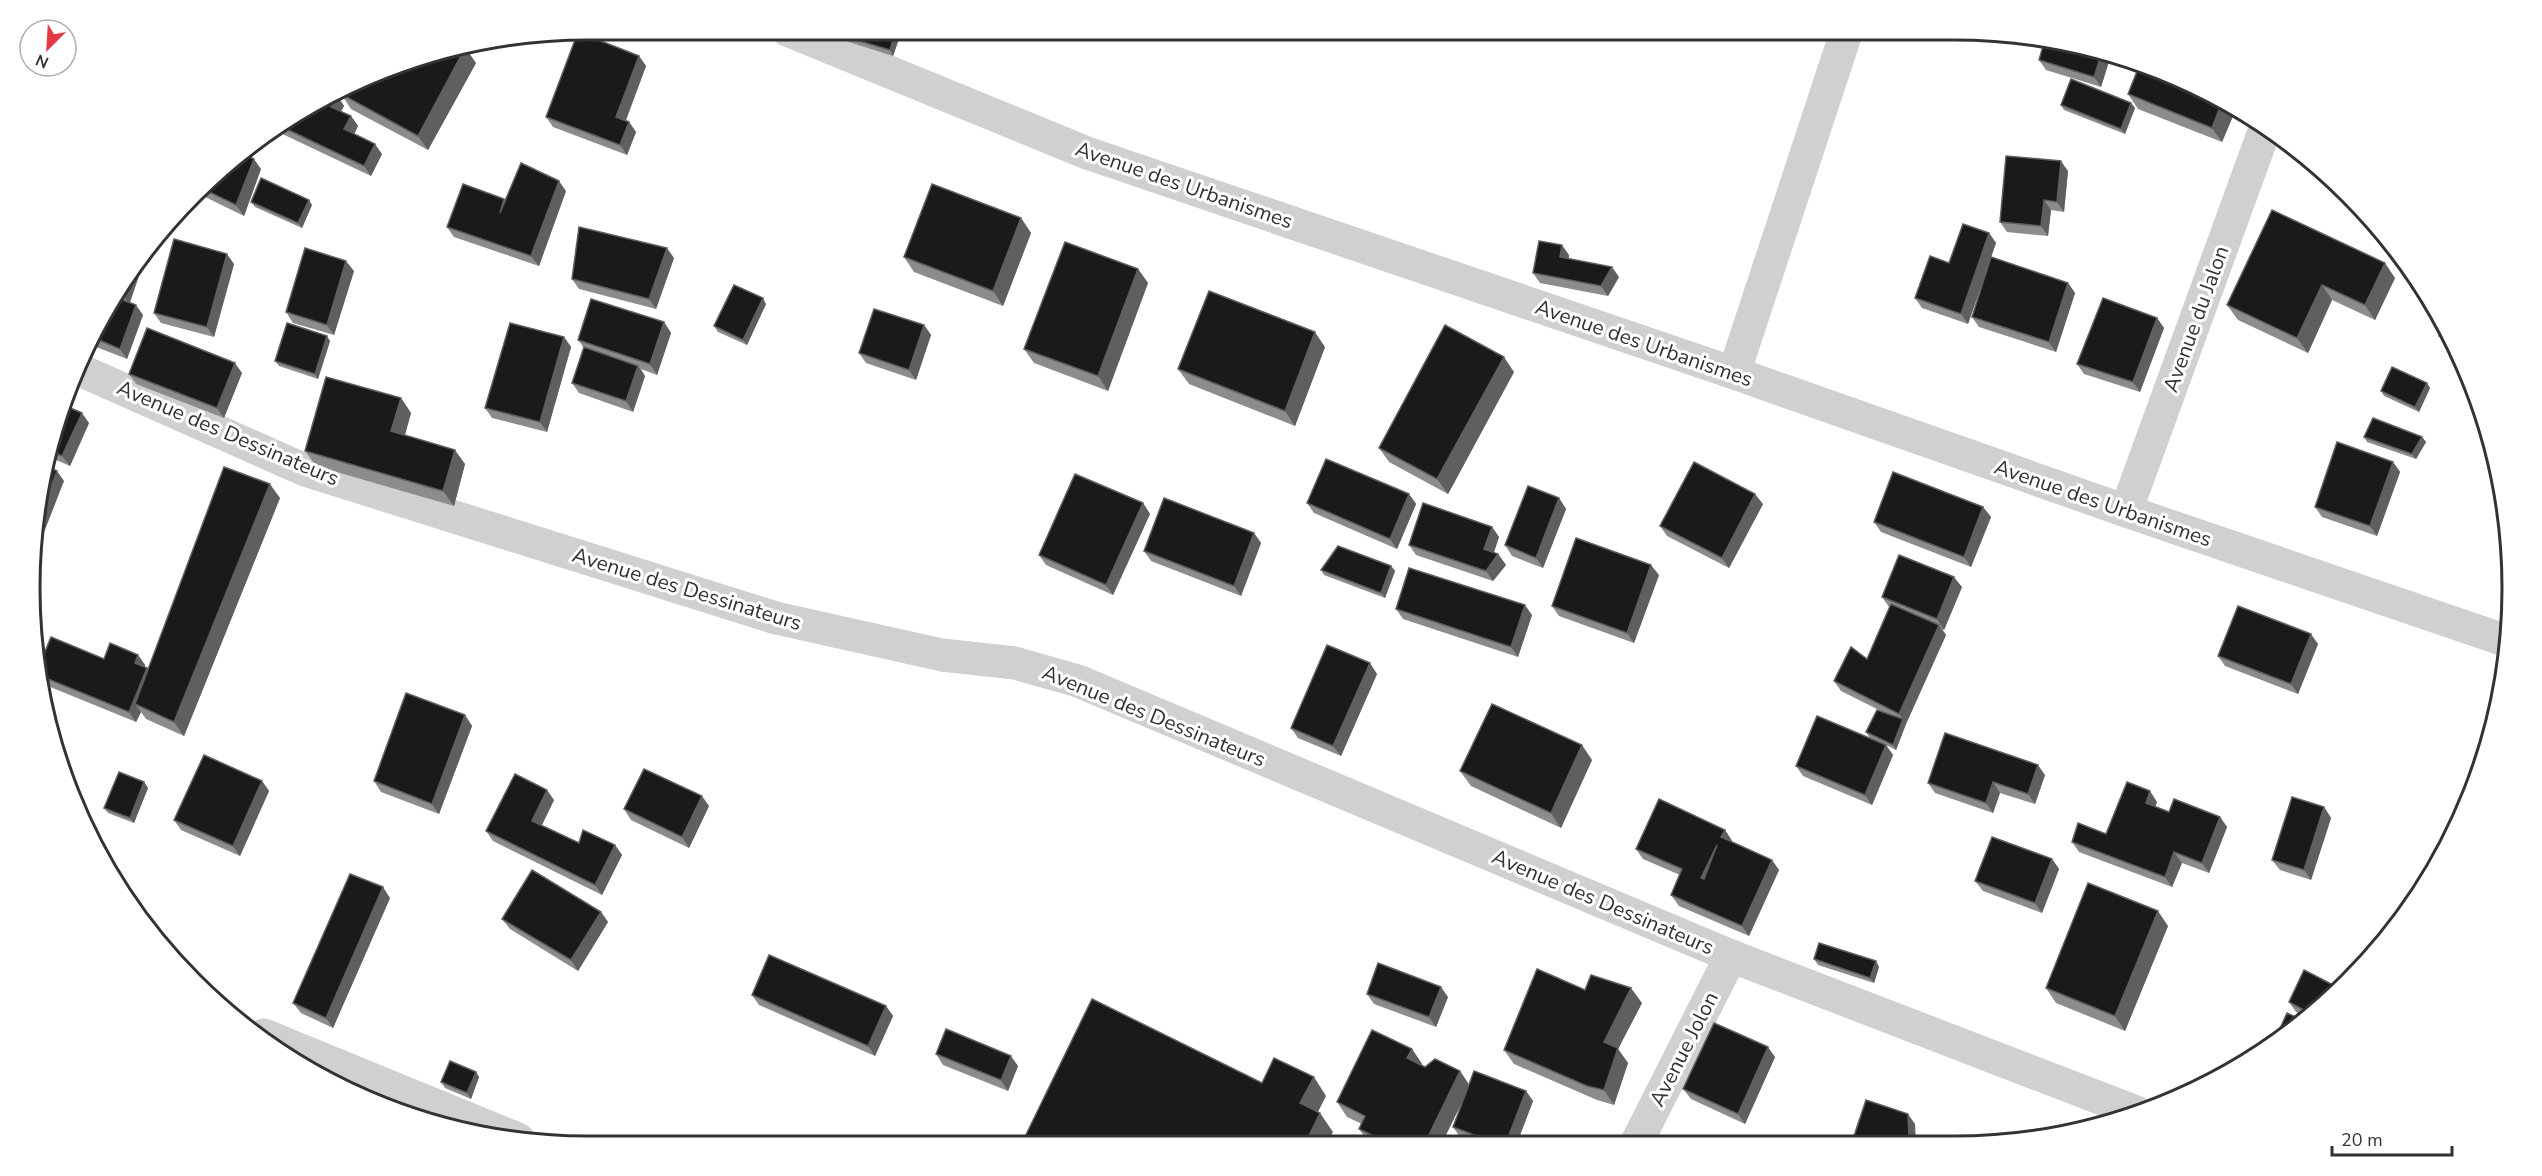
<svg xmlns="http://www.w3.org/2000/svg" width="2542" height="1176" font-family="'Nunito Sans',sans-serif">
  <rect width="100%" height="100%" fill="#fff"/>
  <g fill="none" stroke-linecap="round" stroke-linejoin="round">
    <g stroke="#d0d0d0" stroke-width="33">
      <path d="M787 30 1087 153 1734 373 2126 511 2507 641"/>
      <path d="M82 371 305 470 776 618 942 655 1015 663 1078 681 1731 956 2136 1112"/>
      <path d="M1734 373 1847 30"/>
      <path d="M2126 511 2266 126"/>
      <path d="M264 1035 518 1139"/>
      <path d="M1637 1142 1731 956"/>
    </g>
  </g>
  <g fill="#8c8c8c">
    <path d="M848 30H902L893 56 849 42 846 37Z"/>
    <path d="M2111 55 2101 87 2046 70 2039 60Z"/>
    <path d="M639 56 646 66 626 121 629 122 636 132 627 155 553 127 546 117Z"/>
    <path d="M476 63 428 150 351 109 341 94Z"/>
    <path d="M2128 94 2236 109 2222 142 2138 109Z"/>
    <path d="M337 95 344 106 341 111 351 116 358 126 354 133 382 154 371 176 274 130 309 105Z"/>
    <path d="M2131 103 2135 108 2125 134 2064 110 2061 105Z"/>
    <path d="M220 168 261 169 244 216 199 194Z"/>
    <path d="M2068 171 2064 212 2051 210 2048 236 2007 232 2000 222Z"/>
    <path d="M566 191 539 266 454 237 447 227 504 199 505 201Z"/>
    <path d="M251 202 312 205 302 228 255 207Z"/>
    <path d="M2272 210 2395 278 2375 320 2332 300 2308 353 2238 320 2227 305Z"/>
    <path d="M1021 218 1031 233 1003 306 914 272 904 257Z"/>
    <path d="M1989 233 1996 243 1991 257 2068 283 2075 293 2056 352 1979 327 1972 317 1989 264 1968 324 1922 308 1915 298Z"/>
    <path d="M1569 255V258L1619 277 1608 296 1540 283 1533 273Z"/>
    <path d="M674 258 656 309 579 289 572 279Z"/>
    <path d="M144 261 130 303 143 315 127 359 91 345 105 309Z"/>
    <path d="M234 264 214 337 161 323 154 313Z"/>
    <path d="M1138 269 1148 283 1108 391 1034 363 1024 349Z"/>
    <path d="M354 271 334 335 293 323 286 312Z"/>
    <path d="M766 304 747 345 718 332 714 326Z"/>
    <path d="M2157 318 2164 328 2140 392 2084 374 2077 364Z"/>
    <path d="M664 322 671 333 657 375 641 369 645 376 633 412 579 393 572 383 584 348 578 340Z"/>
    <path d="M2443 324 2455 348 2446 346 2439 336Z"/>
    <path d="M924 325 931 335 916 380 866 363 859 353Z"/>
    <path d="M564 337 571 347 547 432 492 418 485 408Z"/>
    <path d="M330 341 318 379 279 366 275 361Z"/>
    <path d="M1325 347 1295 426 1189 384 1178 369Z"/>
    <path d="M1514 372 1448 494 1389 462 1379 448Z"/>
    <path d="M242 373 224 418 136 384 129 374Z"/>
    <path d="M2427 383 2430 388 2419 412 2384 396 2381 391Z"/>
    <path d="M401 398 411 413 405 435 465 464 454 506 316 466 305 451Z"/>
    <path d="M68 407 89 423 70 466 49 457Z"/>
    <path d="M2364 437H2422L2426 442 2416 459 2367 442Z"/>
    <path d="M2393 462 2400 472 2377 536 2322 517 2315 507Z"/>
    <path d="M1409 494 1416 504 1397 549 1314 513 1307 503Z"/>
    <path d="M280 498 184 736 146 719 141 712 136 722 43 684 39 678 37 671 104 659 138 655 145 665V667L148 669Z"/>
    <path d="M1559 498 1566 509 1543 568 1512 556 1505 545Z"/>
    <path d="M1143 503 1150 514 1113 595 1046 565 1039 555Z"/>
    <path d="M1763 504 1729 568 1667 536 1660 526Z"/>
    <path d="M1983 507 1991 517 1971 567 1881 532 1874 522Z"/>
    <path d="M1492 527 1499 537 1494 553 1498 554 1506 565 1493 581 1416 555 1409 545Z"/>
    <path d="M1254 533 1261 543 1241 596 1151 561 1144 551Z"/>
    <path d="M1391 566 1395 571 1385 598 1324 575 1321 570Z"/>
    <path d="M1659 575 1634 643 1559 616 1552 606Z"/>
    <path d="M1962 587 1944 630 1942 629 1946 635 1906 724 1896 750 1886 745 1893 755 1872 805 1803 776 1796 766 1883 744 1870 738 1866 732 1879 710 1841 691 1834 681 1867 659 1889 607 1882 597Z"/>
    <path d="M1396 609 1532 615 1518 657 1403 619Z"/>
    <path d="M2318 644 2298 694 2225 666 2218 656Z"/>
    <path d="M1377 674 1341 756 1298 738 1291 728Z"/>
    <path d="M465 715 472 726 439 814 381 792 374 781Z"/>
    <path d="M1592 760 1561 828 1471 786 1460 771Z"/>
    <path d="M2045 775 2035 804 2000 793 1993 813 1935 793 1928 783Z"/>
    <path d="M262 781 269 791 240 856 181 830 174 820Z"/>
    <path d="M144 782 148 788 134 823 108 813 104 808Z"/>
    <path d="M554 800 542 825 579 843 615 845 622 855 602 895 493 841 486 831Z"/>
    <path d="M2157 802 2155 807 2169 812 2220 817 2227 827 2209 873 2182 863 2172 887 2079 852 2072 842 2106 834Z"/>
    <path d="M709 806 689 848 631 820 624 809Z"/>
    <path d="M2324 807 2331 818 2311 880 2280 870 2272 860Z"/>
    <path d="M1725 830 1732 841 1731 842 1779 870 1749 936 1679 906 1671 895 1680 875 1643 859 1636 849Z"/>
    <path d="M2052 859 2059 869 2042 913 1983 891 1975 881Z"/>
    <path d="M390 898 333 1028 301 1013 293 1003Z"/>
    <path d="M601 912 608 922 578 971 510 929 502 919Z"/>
    <path d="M2168 926 2125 1031 2056 1003 2046 988Z"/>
    <path d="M1814 959 1876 961 1879 967 1874 983 1818 965Z"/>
    <path d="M2337 987 2307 1018 2296 1012 2289 1002Z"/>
    <path d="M1585 990 1642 1003 1618 1049 1628 1063 1614 1105 1597 1100 1514 1064 1504 1050Z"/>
    <path d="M1367 994 1448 997 1436 1027 1374 1004Z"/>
    <path d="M752 995 886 1006 893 1016 875 1056 759 1005Z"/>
    <path d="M1412 1049 1422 1064V1065L1425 1067 1460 1071 1469 1085 1526 1091 1533 1101 1517 1143H1476L1460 1137 1453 1127 1463 1100 1442 1143H1369L1359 1129 1362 1124 1347 1117 1337 1102Z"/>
    <path d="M936 1054 1018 1066 1008 1091 943 1065Z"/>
    <path d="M1775 1057 1745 1124 1691 1099 1683 1089Z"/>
    <path d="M476 1072 479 1077 471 1099 445 1088 441 1082Z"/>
  </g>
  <g fill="#5f5f5f">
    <path d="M896 30H902L893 56 890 50Z"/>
    <path d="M464 50H467L476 63 428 150 418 136Z"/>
    <path d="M2102 52 2111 55 2101 87 2094 77Z"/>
    <path d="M639 56 646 66 623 127 616 117Z"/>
    <path d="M337 95 344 106 338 117 331 107Z"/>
    <path d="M2222 102 2236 109 2222 142 2212 128Z"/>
    <path d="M2131 103 2135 108 2125 134 2121 129Z"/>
    <path d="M351 116 358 126 352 139 344 129Z"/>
    <path d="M629 122 636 132 627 155 620 145Z"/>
    <path d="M375 144 382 154 371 176 364 166Z"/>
    <path d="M254 159 261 169 244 216 236 205Z"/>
    <path d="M2061 161 2068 171 2064 212 2057 202Z"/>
    <path d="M559 181 566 191 539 266 531 256Z"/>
    <path d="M309 200 312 205 302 228 298 223Z"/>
    <path d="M2044 200 2051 210 2048 236 2041 226Z"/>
    <path d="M1021 218 1031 233 1003 306 993 291Z"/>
    <path d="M1989 233 1996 243 1968 324 1961 314Z"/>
    <path d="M1562 245 1569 255 1567 267 1560 257Z"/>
    <path d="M667 248 674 258 656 309 649 299Z"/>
    <path d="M227 254 234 264 214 337 207 327Z"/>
    <path d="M144 261 129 304 122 294 126 283Z"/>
    <path d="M346 261 354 271 334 335 327 325Z"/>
    <path d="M2385 263 2395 278 2375 320 2365 305Z"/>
    <path d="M1612 267 1619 277 1608 296 1601 286Z"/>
    <path d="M1138 269 1148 283 1108 391 1098 376Z"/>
    <path d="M2068 283 2075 293 2056 352 2049 342Z"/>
    <path d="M2322 285 2332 300 2308 353 2297 338Z"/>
    <path d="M763 298 766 304 747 345 743 340Z"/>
    <path d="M136 305 143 315 127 359 120 349Z"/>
    <path d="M2157 318 2164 328 2140 392 2133 382Z"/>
    <path d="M664 322 671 333 657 375 650 364Z"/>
    <path d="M924 325 931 335 916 380 909 370Z"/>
    <path d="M1315 332 1325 347 1295 426 1285 411Z"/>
    <path d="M327 336 330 341 318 379 315 374Z"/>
    <path d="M564 337 571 347 547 432 540 422Z"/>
    <path d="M1504 357 1514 372 1448 494 1437 479Z"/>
    <path d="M235 363 242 373 224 418 217 408Z"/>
    <path d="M638 366 645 376 633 412 626 401Z"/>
    <path d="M2427 383 2430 388 2419 412 2415 407Z"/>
    <path d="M401 398 411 413 402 445 391 431Z"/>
    <path d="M82 413 89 423 70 466 62 456Z"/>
    <path d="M2422 437 2426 442 2416 459 2412 454Z"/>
    <path d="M455 450 465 464 454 506 443 491Z"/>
    <path d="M2393 462 2400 472 2377 536 2370 526Z"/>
    <path d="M57 471 64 481 39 545 40 515Z"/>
    <path d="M270 484 280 498 184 736 174 722Z"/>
    <path d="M1409 494 1416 504 1397 549 1390 539Z"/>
    <path d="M1755 494 1763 504 1729 568 1722 558Z"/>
    <path d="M1559 498 1566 509 1543 568 1536 558Z"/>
    <path d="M1143 503 1150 514 1113 595 1106 585Z"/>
    <path d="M1983 507 1991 517 1971 567 1964 557Z"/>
    <path d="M1492 527 1499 537 1491 560 1484 549Z"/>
    <path d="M1254 533 1261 543 1241 596 1234 586Z"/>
    <path d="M1498 554 1506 565 1493 581 1486 571Z"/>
    <path d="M1651 565 1659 575 1634 643 1627 633Z"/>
    <path d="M1391 566 1395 571 1385 598 1381 593Z"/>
    <path d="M1954 577 1962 587 1944 630 1937 619Z"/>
    <path d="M1525 605 1532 615 1518 657 1511 647Z"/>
    <path d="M1939 625 1946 635 1906 724 1896 750 1893 745 1903 719 1899 714Z"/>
    <path d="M2311 634 2318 644 2298 694 2291 684Z"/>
    <path d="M138 655 145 665 142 673 135 663Z"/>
    <path d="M1370 663 1377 674 1341 756 1333 746Z"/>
    <path d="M147 668 155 678 135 704 141 712 136 722 129 712Z"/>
    <path d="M465 715 472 726 439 814 432 804Z"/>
    <path d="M1582 745 1592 760 1561 828 1551 813Z"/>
    <path d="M1886 745 1893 755 1872 805 1865 795Z"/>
    <path d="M2038 765 2045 775 2035 804 2028 794Z"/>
    <path d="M262 781 269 791 240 856 233 846Z"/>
    <path d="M144 782 148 788 134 823 130 818Z"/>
    <path d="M1993 782 2000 793 1993 813 1986 803Z"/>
    <path d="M547 790 554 800 539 831 532 821Z"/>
    <path d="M2150 791 2157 802 2153 813 2146 803Z"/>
    <path d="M702 796 709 806 689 848 682 837Z"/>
    <path d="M2324 807 2331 818 2311 880 2304 870Z"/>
    <path d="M2220 817 2227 827 2209 873 2202 863Z"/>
    <path d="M1725 830 1732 841 1728 848 1721 837Z"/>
    <path d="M615 845 622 855 602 895 595 885Z"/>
    <path d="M1717 845 1708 888 1701 878Z"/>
    <path d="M2174 852 2182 863 2172 887 2165 877Z"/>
    <path d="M2052 859 2059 869 2042 913 2035 903Z"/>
    <path d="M1772 860 1779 870 1749 936 1742 926Z"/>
    <path d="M383 887 390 898 333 1028 326 1018Z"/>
    <path d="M2158 911 2168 926 2125 1031 2115 1016Z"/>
    <path d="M601 912 608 922 578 971 571 960Z"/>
    <path d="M1876 961 1879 967 1874 983 1870 978Z"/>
    <path d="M1441 987 1448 997 1436 1027 1429 1017Z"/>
    <path d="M1631 988 1642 1003 1618 1049 1628 1063 1614 1105 1604 1090V1042Z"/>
    <path d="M886 1006 893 1016 875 1056 868 1046Z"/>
    <path d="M1768 1047 1775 1057 1745 1124 1738 1114Z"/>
    <path d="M1412 1049 1422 1064 1418 1073 1407 1058Z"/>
    <path d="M1011 1056 1018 1066 1008 1091 1001 1080Z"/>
    <path d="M1460 1071 1470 1086 1442 1143H1425Z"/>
    <path d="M476 1072 479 1077 471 1099 467 1093Z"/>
    <path d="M1314 1077 1326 1096 1313 1122 1300 1103Z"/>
    <path d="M1526 1091 1533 1101 1517 1143H1506Z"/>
    <path d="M1320 1113 1333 1132 1327 1144H1305Z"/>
    <path d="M1908 1114 1915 1124 1916 1142H1911L1909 1139Z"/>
    <path d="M1393 1138 1397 1143H1390Z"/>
  </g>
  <g fill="#1a1a1a" stroke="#5f5f5f" stroke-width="1.5" fill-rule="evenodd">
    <path d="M848 30H896L890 50 846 37Z"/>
    <path d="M578 32 639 56 616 117 629 122 620 145 546 117Z"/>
    <path d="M2045 39 2063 41 2102 52 2094 77 2039 60Z"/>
    <path d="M464 50 418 136 341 94 344 89 408 60Z"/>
    <path d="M2140 64 2167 72 2222 102 2212 128 2128 94Z"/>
    <path d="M2071 79 2131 103 2121 129 2061 105Z"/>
    <path d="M333 94 337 95 331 107 351 116 344 129 375 144 364 166 280 126 309 105Z"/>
    <path d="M242 153 254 159 236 205 203 189 220 168Z"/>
    <path d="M2006 156 2061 161 2057 202 2044 200 2041 226 2000 222Z"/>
    <path d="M521 163 559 181 531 256 447 227 463 184 504 199 500 213Z"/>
    <path d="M261 178 309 200 298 223 251 202Z"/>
    <path d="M932 184 1021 218 993 291 904 257Z"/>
    <path d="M2272 210 2385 263 2365 305 2322 285 2297 338 2227 305Z"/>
    <path d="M1963 224 1989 233 1961 314 1915 298 1930 256 1949 263Z"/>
    <path d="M579 227 667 248 649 299 572 279Z"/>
    <path d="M174 239 227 254 207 327 154 313Z"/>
    <path d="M1539 241 1562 245 1560 257 1612 267 1601 286 1533 273Z"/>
    <path d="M1065 242 1138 269 1098 376 1024 349Z"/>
    <path d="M305 248 346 261 327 325 286 312Z"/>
    <path d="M1991 257 2068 283 2049 342 1972 317Z"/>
    <path d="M126 283 122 294 118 293Z"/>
    <path d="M734 285 763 298 743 340 714 326Z"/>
    <path d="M1209 291 1315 332 1285 411 1178 369Z"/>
    <path d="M115 297 136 305 120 349 94 338 105 309Z"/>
    <path d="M2103 298 2157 318 2133 382 2077 364Z"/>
    <path d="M591 299 664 322 650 364 578 340Z"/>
    <path d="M874 309 924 325 909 370 859 353Z"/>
    <path d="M287 323 327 336 315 374 275 361Z"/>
    <path d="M510 323 564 337 540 422 485 408Z"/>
    <path d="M2443 324 2450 338 2439 336Z"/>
    <path d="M1445 325 1504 357 1437 479 1379 448Z"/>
    <path d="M147 328 235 363 217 408 129 374Z"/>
    <path d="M584 347 638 366 626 401 572 383Z"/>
    <path d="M2392 367 2427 383 2415 407 2381 391Z"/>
    <path d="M326 377 401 398 391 431 455 450 443 491 305 451Z"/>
    <path d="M68 407 82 413 62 456 51 451Z"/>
    <path d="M2373 418 2422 437 2412 454 2364 437Z"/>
    <path d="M2337 442 2393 462 2370 526 2315 507Z"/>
    <path d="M1326 459 1409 494 1390 539 1307 503Z"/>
    <path d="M1694 462 1755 494 1722 558 1660 526Z"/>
    <path d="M46 466 57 471 40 515 41 479Z"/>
    <path d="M224 467 270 484 174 722 135 704Z"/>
    <path d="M1893 472 1983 507 1964 557 1874 522Z"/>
    <path d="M1075 474 1143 503 1106 585 1039 555Z"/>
    <path d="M1528 486 1559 498 1536 558 1505 545Z"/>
    <path d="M1164 498 1254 533 1234 586 1144 551Z"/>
    <path d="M1423 503 1492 527 1484 549 1498 554 1486 571 1409 545Z"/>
    <path d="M1576 538 1651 565 1627 633 1552 606Z"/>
    <path d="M1338 546 1391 566 1381 593 1321 570Z"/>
    <path d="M1899 555 1954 577 1937 619 1882 597Z"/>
    <path d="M1409 568 1525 605 1511 647 1396 609Z"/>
    <path d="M1891 604 1939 625 1899 714 1834 681 1851 647 1867 659Z"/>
    <path d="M2238 606 2311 634 2291 684 2218 656Z"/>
    <path d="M51 637 104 659 110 643 138 655 135 663 147 668 129 712 38 675 37 671Z"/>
    <path d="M1327 645 1370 663 1333 746 1291 728Z"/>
    <path d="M406 693 465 715 432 804 374 781Z"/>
    <path d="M1492 704 1582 745 1551 813 1460 771Z"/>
    <path d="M1877 710 1903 719 1893 745 1866 732Z"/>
    <path d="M1817 716 1886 745 1865 795 1796 766Z"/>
    <path d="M1945 733 2038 765 2028 794 1993 782 1986 803 1928 783Z"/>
    <path d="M204 755 262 781 233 846 174 820Z"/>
    <path d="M644 769 702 796 682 837 624 809Z"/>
    <path d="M119 772 144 782 130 818 104 808Z"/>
    <path d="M515 774 547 790 532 821 579 843 583 830 615 845 595 885 486 831Z"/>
    <path d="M2127 782 2150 791 2146 803 2169 812 2174 799 2220 817 2202 863 2174 852 2165 877 2072 842 2078 823 2106 834Z"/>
    <path d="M2292 797 2324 807 2304 870 2272 860Z"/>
    <path d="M1659 799 1725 830 1721 837 1772 860 1742 926 1671 895 1682 869 1636 849ZM1717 845 1704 879 1701 878Z"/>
    <path d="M1992 837 2052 859 2035 903 1975 881Z"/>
    <path d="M532 870 601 912 571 960 502 919Z"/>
    <path d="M350 874 383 887 326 1018 293 1003Z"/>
    <path d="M2088 883 2158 911 2115 1016 2046 988Z"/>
    <path d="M1819 943 1876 961 1870 978 1814 959Z"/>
    <path d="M769 955 886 1006 868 1046 752 995Z"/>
    <path d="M1378 963 1441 987 1429 1017 1367 994Z"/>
    <path d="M1537 969 1585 990 1591 975 1631 988 1604 1042 1618 1048 1604 1090 1587 1086 1504 1050Z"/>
    <path d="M2304 970 2337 987 2311 1014 2289 1002Z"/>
    <path d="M1092 999 1262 1083 1274 1058 1314 1077 1300 1103 1320 1113 1305 1144 1021 1145Z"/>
    <path d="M2287 1013 2304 1021 2294 1030 2274 1042Z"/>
    <path d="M1714 1023 1768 1047 1738 1114 1683 1089Z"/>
    <path d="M946 1029 1011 1056 1001 1080 936 1054Z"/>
    <path d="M1372 1030 1412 1049 1407 1058 1425 1067 1435 1059 1460 1071 1425 1143H1404L1393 1138 1390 1143H1388L1359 1129 1365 1116 1337 1102Z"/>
    <path d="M450 1061 476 1072 467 1093 441 1082Z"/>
    <path d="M1474 1071 1526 1091 1506 1143H1495L1453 1127Z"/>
    <path d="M1866 1100 1908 1114 1909 1139 1914 1142H1852Z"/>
  </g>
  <g text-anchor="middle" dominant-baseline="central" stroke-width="6" stroke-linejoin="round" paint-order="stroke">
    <g font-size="21" fill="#333" stroke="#fff">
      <text transform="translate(1184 185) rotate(19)">Avenue des Urbanismes</text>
      <text transform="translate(2196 319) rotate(-70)">Avenue du Jalon</text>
      <text transform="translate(1644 343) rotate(19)">Avenue des Urbanismes</text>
      <text transform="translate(228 433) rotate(23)">Avenue des Dessinateurs</text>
      <text transform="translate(2103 503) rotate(19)">Avenue des Urbanismes</text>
      <text transform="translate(687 589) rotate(17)">Avenue des Dessinateurs</text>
      <text transform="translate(1154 716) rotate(22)">Avenue des Dessinateurs</text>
      <text transform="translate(1603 902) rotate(23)">Avenue des Dessinateurs</text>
      <text transform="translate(1684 1049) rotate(-63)">Avenue Jolon</text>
    </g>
  </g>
  <path d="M0 0H2542V1176H0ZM588 40H1954A548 548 0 0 1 2502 588V588A548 548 0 0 1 1954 1136H588A548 548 0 0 1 40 588V588A548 548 0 0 1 588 40Z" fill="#fff" fill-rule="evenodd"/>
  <path fill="none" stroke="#333" stroke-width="3" d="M588 40H1954A548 548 0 0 1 2502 588V588A548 548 0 0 1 1954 1136H588A548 548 0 0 1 40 588V588A548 548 0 0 1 588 40Z"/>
  <g transform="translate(48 48) rotate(204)"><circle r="28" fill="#ffffff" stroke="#adadad" stroke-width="1.5"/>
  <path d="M0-4.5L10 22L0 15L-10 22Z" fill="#e63946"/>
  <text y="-9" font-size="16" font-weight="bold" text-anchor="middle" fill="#333333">N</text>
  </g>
  <path d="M2332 1146v9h120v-9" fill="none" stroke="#333333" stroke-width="3"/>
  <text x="2341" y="1146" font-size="18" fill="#333333" stroke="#ffffff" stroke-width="4.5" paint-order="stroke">20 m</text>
</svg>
